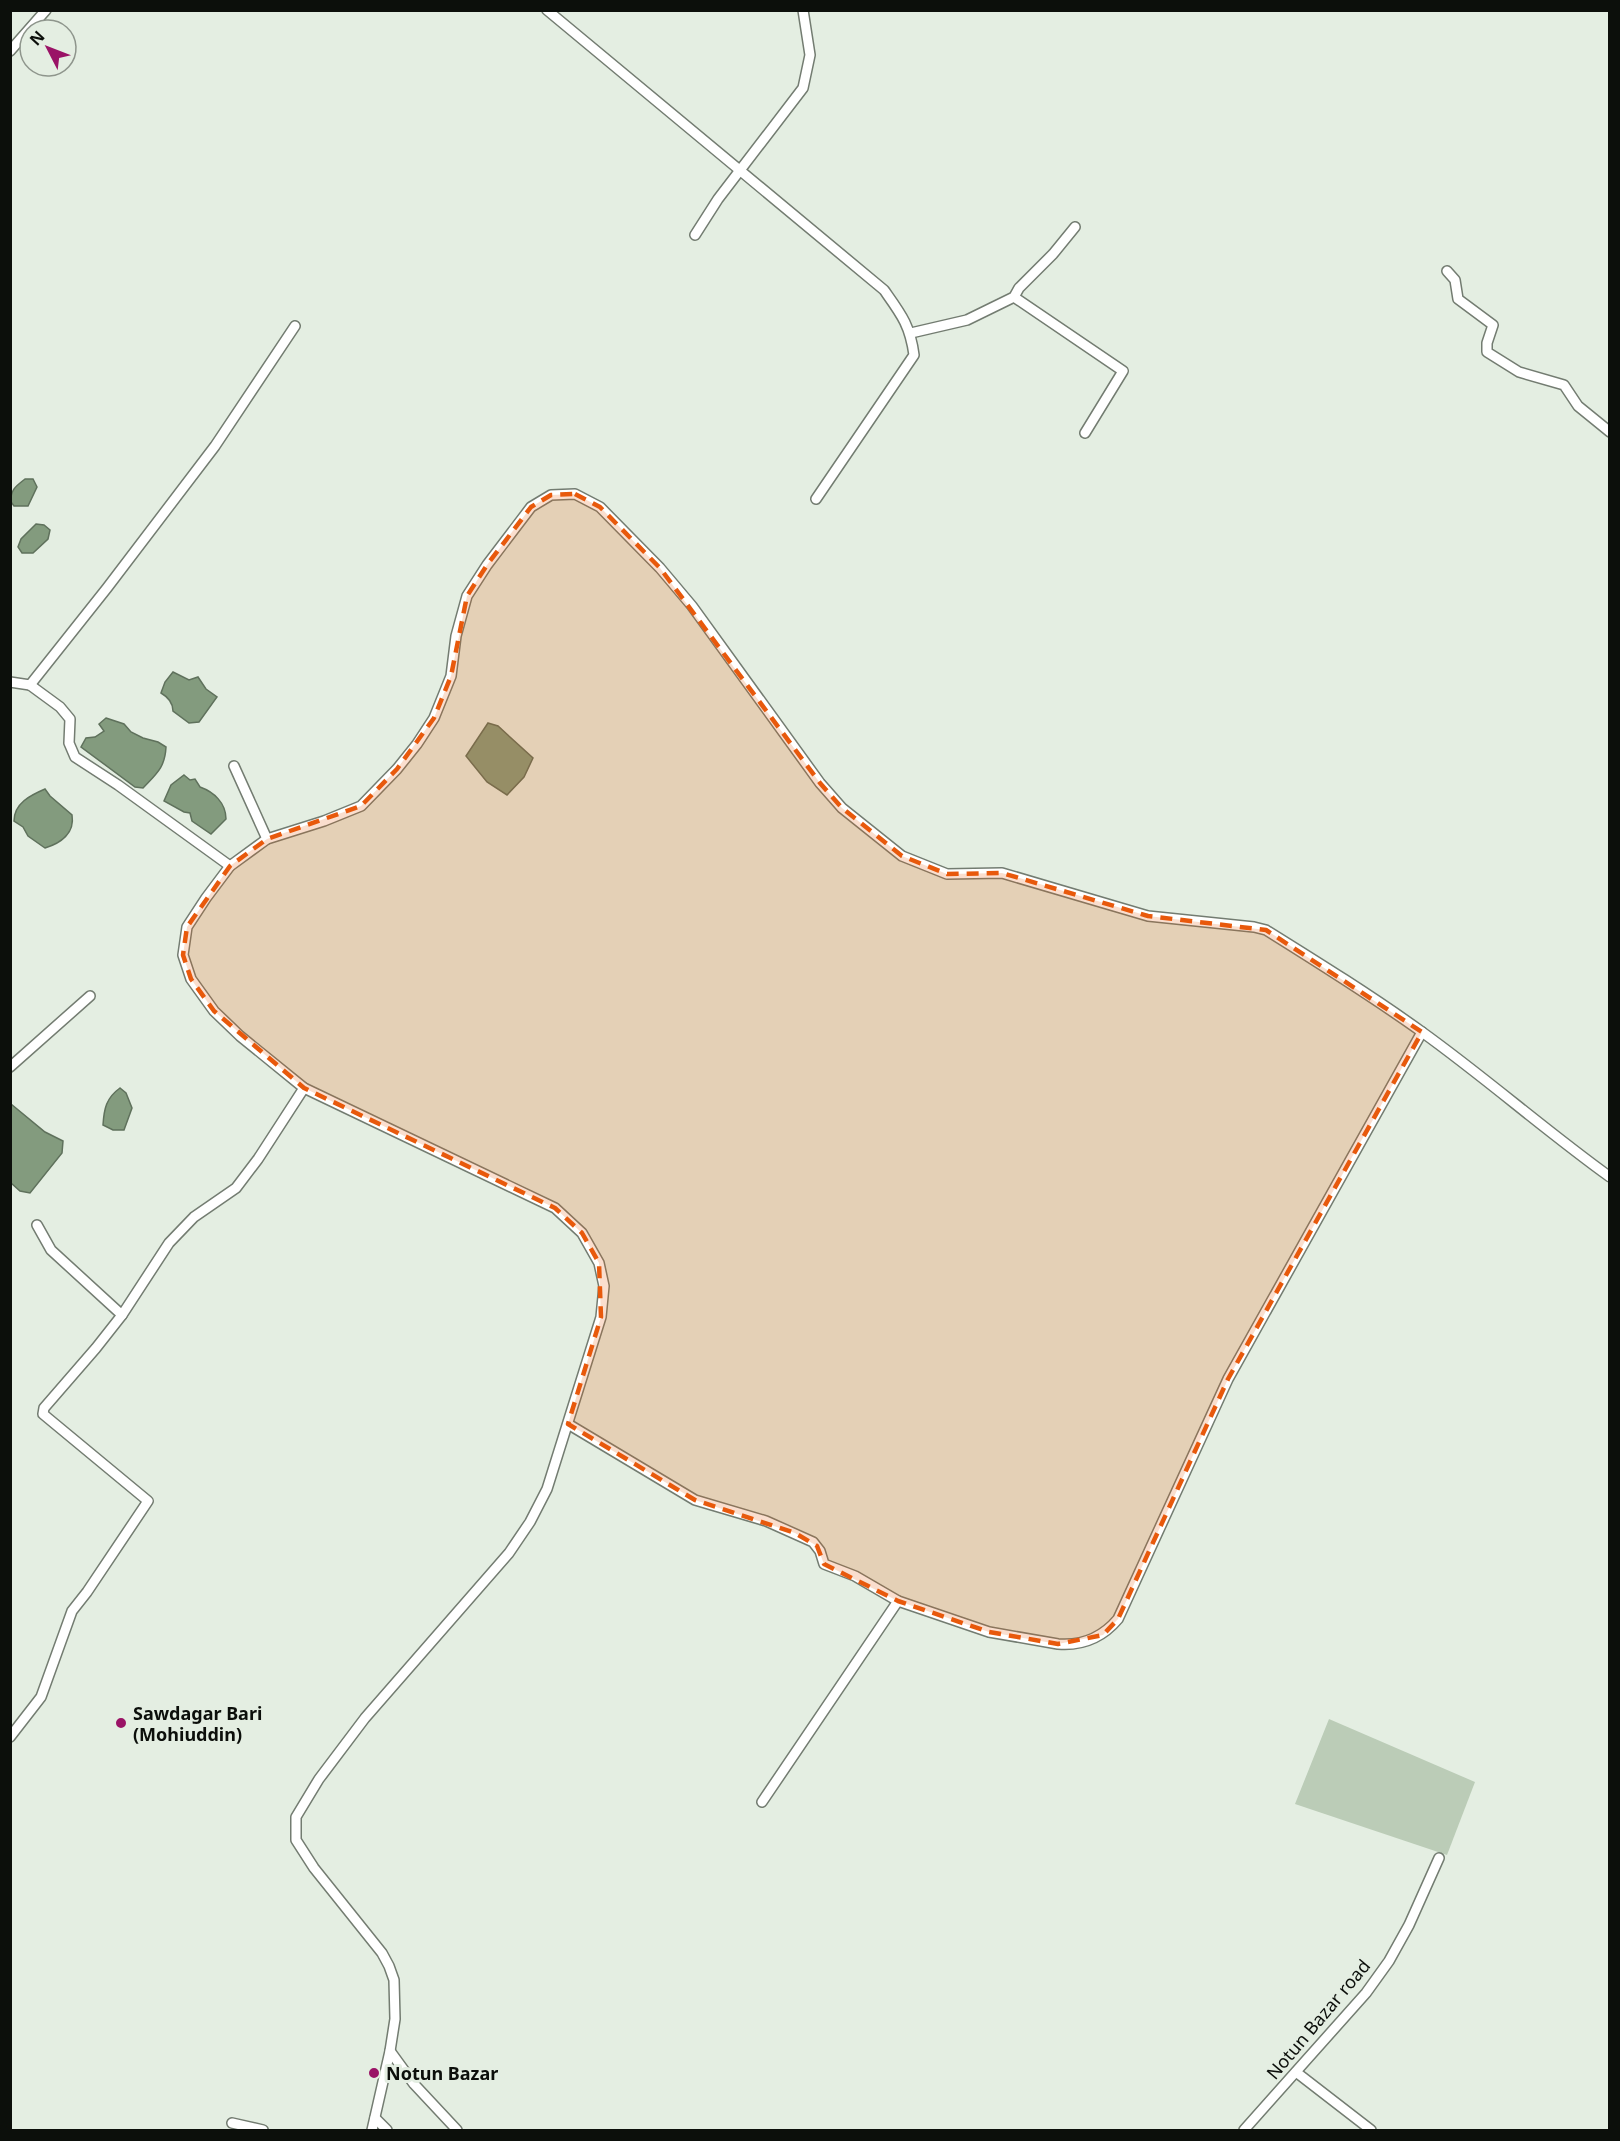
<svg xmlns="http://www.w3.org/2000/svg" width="1620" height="2141" font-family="'Noto Sans',sans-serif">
  <rect width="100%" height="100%" fill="#e4eee2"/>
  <path fill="#bbccb7" d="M1329 1719 1475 1782 1447 1855 1295 1804Z"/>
  <g fill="#839b7e" stroke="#5f715c" stroke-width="1.5">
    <path d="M25 479H33L37 487 28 506H14L11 502C10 490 16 486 25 479Z"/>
    <path d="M36 524 44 525 50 530 48 539 33 553H22L18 547 21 539Z"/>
    <path d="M173 672 189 680 198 677 206 689 217 697 199 722 189 723 173 711C173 702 168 697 161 693L165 682Z"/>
    <path d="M106 718 124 724 131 732 143 738 158 742 166 747C165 768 156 774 143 788L135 787 81 747 86 738 95 737 104 731 99 724Z"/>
    <path d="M488 723 498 726 533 758 524 777 507 795 487 782 466 756Z"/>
    <path d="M184 775 190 780 195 779 200 787C214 792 226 803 226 819L211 834 192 821 190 813 184 812 164 801 171 785Z"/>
    <path d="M45 789 50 796 72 815C75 833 61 843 45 848L28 836 23 827 14 821C14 803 31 795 45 789Z"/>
    <path d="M120 1088 126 1093 132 1108 124 1130H113L103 1125C104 1109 106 1098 120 1088Z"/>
    <path d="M11 1104 45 1132 63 1141 62 1153 30 1193 20 1191 11 1183Z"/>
  </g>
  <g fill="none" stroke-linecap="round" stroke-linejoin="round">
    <g stroke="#737c71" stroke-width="12">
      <g id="minor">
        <path d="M547 10 884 290C901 314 910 325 914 355L816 499"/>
        <path d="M10 51 46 10"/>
        <path d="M695 235 718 199 803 88 810 55 803 10"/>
        <path d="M1447 271 1455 280 1458 299 1493 325 1487 343V352L1519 372 1564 385 1578 406 1610 432"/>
        <path d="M1014 297 1123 371 1085 433"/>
        <path d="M911 333 967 320 1014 297 1019 288 1053 254 1075 227"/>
        <path d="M10 682 30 685 107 588 215 446 295 326"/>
        <path d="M30 685 60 707 70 719 69 743 75 757 118 785 230 866"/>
        <path d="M234 766 267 839"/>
        <path d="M10 1067 90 996"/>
        <path d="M37 1225 51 1250 122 1315"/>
        <path d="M568 1424 695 1500 766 1521 813 1542 820 1551 824 1564 855 1576 898 1601 989 1632 1058 1644C1083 1646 1102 1638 1118 1619L1228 1379 1422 1032"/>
        <path d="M10 1737 41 1697 72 1611 87 1592 148 1501 49 1419 43 1414 44 1408 96 1348 122 1315 169 1243 194 1217 236 1188 258 1159 304 1088"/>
        <path d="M762 1802 898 1601"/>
        <path d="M390 2051 414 2084 457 2130"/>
        <path d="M1296 2072 1371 2130"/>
        <path d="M375 2118 387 2130"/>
        <path d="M232 2123 263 2130"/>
        <path d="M372 2130 390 2051 395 2019 394 1980 389 1966 382 1953 314 1868 296 1840V1817L319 1779 365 1718 509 1553 530 1522 547 1489 601 1317 604 1286 599 1263 582 1233 555 1208 304 1088 240 1036 214 1011 191 979 183 955 187 927 206 898 230 866 267 839 324 821 361 806 397 769 417 744 434 718 451 676 456 636 467 596 487 565 531 507 551 495 575 494 600 507 660 568 692 606 820 783 842 808 902 856 947 874 1002 873 1148 916 1254 927 1266 930C1319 963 1372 996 1422 1032 1486 1078 1546 1131 1610 1177"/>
        <path d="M1244 2130 1366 1993 1389 1961 1409 1925 1439 1858"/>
      </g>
    </g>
    <use href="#minor" stroke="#fff" stroke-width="9"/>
  </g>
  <path fill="#e8590c" fill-opacity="0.2" stroke="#e8590c" stroke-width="4.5" stroke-dasharray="12 8" stroke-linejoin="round" d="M575 494 600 507 660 568 820 783 842 808 902 856 947 874 1002 873 1148 916 1266 930 1422 1032 1228 1379 1118 1619 1103 1635 1058 1644 989 1632 898 1601 824 1564 817 1546 795 1533 695 1500 568 1424 601 1317 599 1263 582 1233 555 1208 304 1088 214 1011 191 979 183 955 187 927 230 866 267 839 361 806 397 769 434 718 451 676 467 596 487 565 531 507 551 495Z"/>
  <g fill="#9a1366" stroke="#e4eee2" stroke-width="2">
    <circle cx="121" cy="1723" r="6"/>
    <circle cx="374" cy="2073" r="6"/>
  </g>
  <g text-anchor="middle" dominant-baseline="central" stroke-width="6" stroke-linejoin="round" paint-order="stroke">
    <g font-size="18" font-weight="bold" fill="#0c0f0b" stroke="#e4eee2" text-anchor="start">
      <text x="133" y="1713">Sawdagar Bari<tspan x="133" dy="21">(Mohiuddin)</tspan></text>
      <text x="386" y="2073">Notun Bazar</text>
    </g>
    <g font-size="18" fill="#0c0f0b" stroke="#e4eee2">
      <text transform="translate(1318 2019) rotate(-50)">Notun Bazar road</text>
    </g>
  </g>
  <rect width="1620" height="2141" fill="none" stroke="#0c0f0b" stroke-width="24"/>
  <g transform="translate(48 48) rotate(312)"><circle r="28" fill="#e4eee2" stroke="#8e958c" stroke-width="1.5"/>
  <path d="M0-4.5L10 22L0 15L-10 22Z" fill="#9a1366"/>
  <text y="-9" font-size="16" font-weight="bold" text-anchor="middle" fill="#0c0f0b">N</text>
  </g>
</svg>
